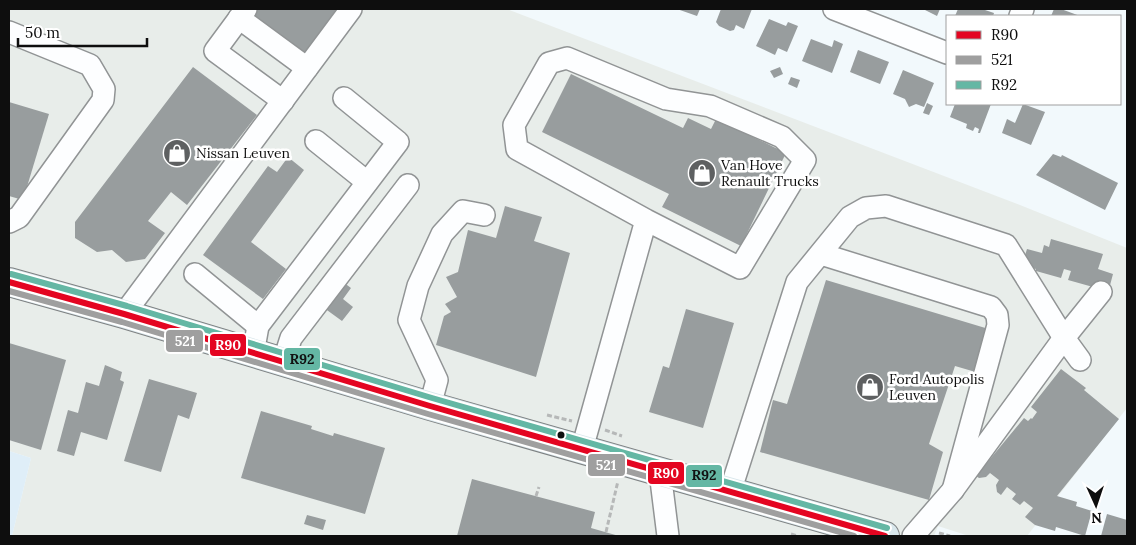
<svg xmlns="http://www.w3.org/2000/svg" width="1136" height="545" font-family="Lora,serif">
  <rect width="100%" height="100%" fill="#f2f9fc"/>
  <path fill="#e8edea" d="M9 9H507L1020 205 1127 248V408L1027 536H969L938 526 934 536H12L31 458 9 451Z"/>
  <path fill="#dfeef8" d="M9 451 31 458 12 536H9Z"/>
  <g fill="#989d9e">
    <path d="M251 9H341L303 57 248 13Z"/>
    <path d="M677 9H700L697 16Z"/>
    <path d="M721 9H752L744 29 736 25 734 30 730 31 719 26 716 22Z"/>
    <path d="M923 9H940L937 16Z"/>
    <path d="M958 9H982L994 13 993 16H955Z"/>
    <path d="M1054 9H1061L1080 16H1051Z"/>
    <path d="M769 19 786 26 788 22 798 26 787 52 778 48 775 55 756 46Z"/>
    <path d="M811 39 832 47 834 40 843 44 832 73 802 61Z"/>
    <path d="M858 50 889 62 880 84 850 72Z"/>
    <path d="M193 67 257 115 187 205 171 192 148 221 165 233 145 259 126 262 112 250 97 252 75 238V222Z"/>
    <path d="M780 67 783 74 774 78 770 71Z"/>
    <path d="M903 70 934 83 924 107 916 104 909 107 905 99 893 94Z"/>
    <path d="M571 74 683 128 688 118 711 129 716 119 786 153 741 246 662 207 669 194 542 132Z"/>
    <path d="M791 77 800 80 797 88 788 84Z"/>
    <path d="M9 102 49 114 23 200 9 196Z"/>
    <path d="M927 103 933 106 929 115 923 113Z"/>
    <path d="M955 104H991L980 133H978L979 129 975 127 973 131 966 128 967 124 950 117Z"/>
    <path d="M1023 104 1045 112 1031 145 1002 133 1007 119 1015 123Z"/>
    <path d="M1053 154 1061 157 1062 155 1118 183 1105 210 1036 175Z"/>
    <path d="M288 157 304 170 251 242 286 269 263 299 203 255 268 166 277 172Z"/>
    <path d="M505 206 542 217 534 241 570 253 536 377 436 345 444 316 451 312 445 304 457 297 446 277 458 272 468 230 496 238Z"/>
    <path d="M1051 239 1103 254 1098 269 1113 274 1109 289 1093 287 1068 280 1071 271 1064 269 1061 278 1036 271V269L1022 265 1027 249 1042 253 1044 245 1049 247Z"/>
    <path d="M339 279 351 288 343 299 353 307 342 321 320 305Z"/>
    <path d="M826 280 992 330 979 373 955 366 929 444 943 452 929 500 760 452 773 400 787 404Z"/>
    <path d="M686 309 734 323 703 428 649 412 663 366 669 368Z"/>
    <path d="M9 343 66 360 41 450 9 440Z"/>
    <path d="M105 365 122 372 120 380 124 382 107 440 81 432 74 456 57 451 68 410 78 413 86 382 99 386Z"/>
    <path d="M1061 369 1086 388 1084 390 1119 419 1057 496 1077 502 1076 506 1092 511 1085 536 1056 527 1055 531 1035 525 1025 517 1033 508 1024 501 1020 505 1012 499 1016 494 1007 487 1001 495 997 492 996 485 999 480 990 473 986 477 979 478 976 476 1024 418 1028 421 1031 418 1032 419 1037 412 1031 407Z"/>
    <path d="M149 379 197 393 189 419 178 415 161 472 124 461Z"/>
    <path d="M261 411 312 426 311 429 333 436 334 433 385 448 365 514 241 478Z"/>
    <path d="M472 479 595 512 591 528 619 536H457Z"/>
    <path d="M1107 514 1127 520V536H1101Z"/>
    <path d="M307 515 326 520 323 530 304 524Z"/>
  </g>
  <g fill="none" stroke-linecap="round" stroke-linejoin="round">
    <g stroke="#919495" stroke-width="24">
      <g id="minor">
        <path d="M246 9 215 51 283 101"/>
        <path d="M834 9 947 53"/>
        <path d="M1020 16 1023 9"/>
        <path d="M239 18 307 68"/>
        <path d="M9 32 90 65 104 89 103 100 19 217 9 222"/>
        <path d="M316 141 367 182"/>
        <path d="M821 254 991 307 997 315 998 325 953 490"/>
        <path d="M195 274 258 326"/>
        <path d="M124 314 351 9"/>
        <path d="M253 354 258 326 398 142 344 98"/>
        <path d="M283 363 291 338 408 185"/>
        <path d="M430 406 437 380 409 320 418 286 442 234 463 211 484 215"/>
        <path d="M582 449 646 220 740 268 805 160 782 137 710 106 666 99 567 58 549 63 514 125 517 149 646 220"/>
        <path d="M660 472 668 536"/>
        <path d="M730 492 797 282 850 217 866 208 886 206 1006 245 1064 338 1080 360"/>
        <path d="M913 536 953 490 1064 338 1101 292"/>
      </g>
    </g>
    <g stroke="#7e8182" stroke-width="30">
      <path id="major" d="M9 282 124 314 430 406 885 536"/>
    </g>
    <g stroke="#b6b8b8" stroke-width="3" stroke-dasharray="5 2.5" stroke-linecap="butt">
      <path d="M547 415 572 421"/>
      <path d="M605 430 622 436"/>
      <path d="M536 496 539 487"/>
      <path d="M606 532 618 481"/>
      <path d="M939 533 950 536"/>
      <path d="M791 534 798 536"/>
    </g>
    <use href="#minor" stroke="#fdfeff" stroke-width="21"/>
    <use href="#major" stroke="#d9e7ec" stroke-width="28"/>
    <g stroke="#fff" stroke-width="10">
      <path id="bus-1" d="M9 282 124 314 430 406 885 536"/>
    </g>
    <g stroke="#fff" stroke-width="10">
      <path id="bus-2" d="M9 291 122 322 428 414 854 536"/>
    </g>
    <g stroke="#fff" stroke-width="10">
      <path id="bus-3" d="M11 274 127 306 432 398 887 528"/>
    </g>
    <use href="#bus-1" stroke="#e40521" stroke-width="6"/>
    <use href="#bus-2" stroke="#9f9f9f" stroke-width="6"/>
    <use href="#bus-3" stroke="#64b7a4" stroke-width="6"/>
  </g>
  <defs>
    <g id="shop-disc" transform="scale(1.4375)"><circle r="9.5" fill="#5e6061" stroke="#fff"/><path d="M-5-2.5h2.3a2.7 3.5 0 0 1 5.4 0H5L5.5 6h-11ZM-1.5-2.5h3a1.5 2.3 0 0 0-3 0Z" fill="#fff"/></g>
  </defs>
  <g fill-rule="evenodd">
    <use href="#shop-disc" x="177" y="153"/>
    <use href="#shop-disc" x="702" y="173"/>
    <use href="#shop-disc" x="870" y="387"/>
  </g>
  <circle fill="#0e0e0e" stroke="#fff" stroke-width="2" cx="561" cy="435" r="4.5"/>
  <g text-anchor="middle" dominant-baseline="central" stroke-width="5" stroke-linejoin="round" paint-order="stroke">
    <g font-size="14" fill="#0e0e0e" stroke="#fff" text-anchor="start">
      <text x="196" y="153">Nissan Leuven</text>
      <text x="721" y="165">Van Hove<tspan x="721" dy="16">Renault Trucks</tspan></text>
      <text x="889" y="379">Ford Autopolis<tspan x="889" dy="16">Leuven</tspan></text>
    </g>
  </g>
  <g stroke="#fff" stroke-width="2">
    <rect x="165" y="329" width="39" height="24" rx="5" fill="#9f9f9f"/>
    <rect x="209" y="333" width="38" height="24" rx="5" fill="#e40521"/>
    <rect x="283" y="347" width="38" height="24" rx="5" fill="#64b7a4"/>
    <rect x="587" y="453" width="39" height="24" rx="5" fill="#9f9f9f"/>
    <rect x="647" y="461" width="38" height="24" rx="5" fill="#e40521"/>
    <rect x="685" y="464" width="38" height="24" rx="5" fill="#64b7a4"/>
  </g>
  <g font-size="14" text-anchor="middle" font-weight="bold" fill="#fff">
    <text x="185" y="346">521</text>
    <text x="228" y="350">R90</text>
    <text x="606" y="470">521</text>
    <text x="666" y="478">R90</text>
  </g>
  <g font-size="14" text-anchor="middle" font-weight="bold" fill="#111">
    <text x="302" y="364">R92</text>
    <text x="704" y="480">R92</text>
  </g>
  <rect width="1136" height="545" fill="none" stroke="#0e0e0e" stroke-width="20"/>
  <rect x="946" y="15" width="175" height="90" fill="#ffffff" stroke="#9f9f9f"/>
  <rect x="956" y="31" width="25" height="8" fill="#e40521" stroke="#9f9f9f"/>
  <text x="991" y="40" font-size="15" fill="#0e0e0e">R90</text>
  <rect x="956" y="56" width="25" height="8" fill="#9f9f9f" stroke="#9f9f9f"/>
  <text x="991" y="65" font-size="15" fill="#0e0e0e">521</text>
  <rect x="956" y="81" width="25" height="8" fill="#64b7a4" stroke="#9f9f9f"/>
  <text x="991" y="90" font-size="15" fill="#0e0e0e">R92</text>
  <g transform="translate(1096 505) rotate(177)" stroke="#ffffff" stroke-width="4" paint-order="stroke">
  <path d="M0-4L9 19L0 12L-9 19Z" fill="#0e0e0e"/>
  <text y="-8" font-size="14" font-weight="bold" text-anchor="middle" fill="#0e0e0e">N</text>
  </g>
  <path d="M18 38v8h129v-8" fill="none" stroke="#0e0e0e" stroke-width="2.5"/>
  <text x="25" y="38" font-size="15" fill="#0e0e0e" stroke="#ffffff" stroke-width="4" paint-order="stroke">50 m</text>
</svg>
